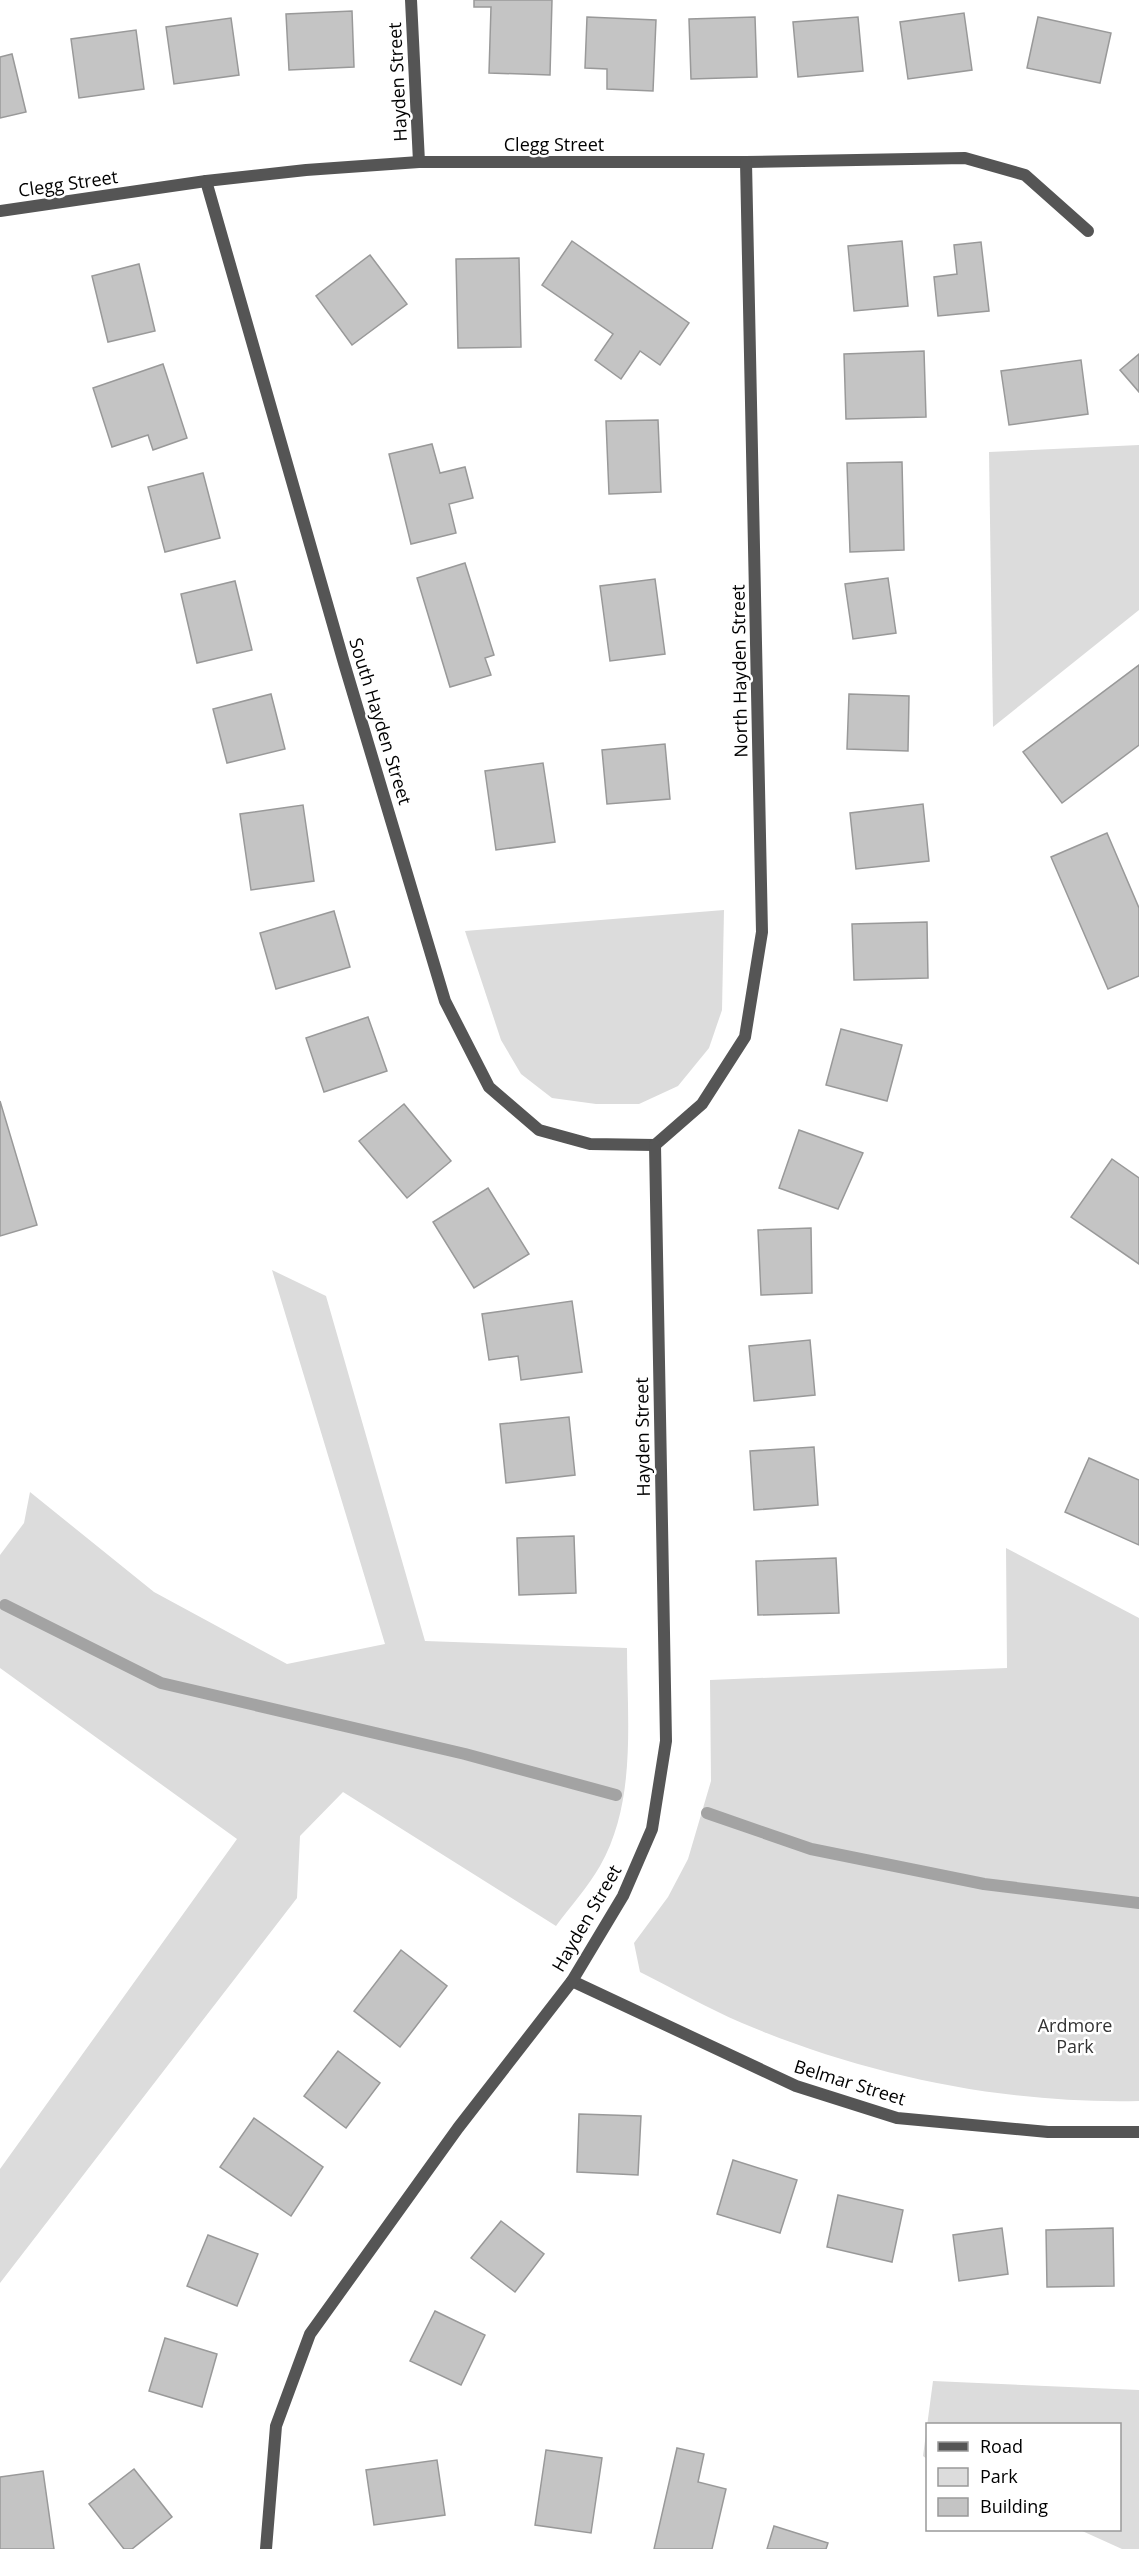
<svg xmlns="http://www.w3.org/2000/svg" width="1139" height="2549" font-family="'Open Sans',sans-serif">
  <rect width="100%" height="100%" fill="#fff"/>
  <g fill="#dcdcdc">
    <path d="M1139 445V610L993 727 989 452Z"/>
    <path d="M724 910 722 1010 709 1048 678 1086 639 1104H596L552 1098 521 1074 501 1040 465 931Z"/>
    <path d="M272 1270 326 1296 425 1641 627 1648C627 1720 637 1801 600 1866 588 1887 570 1907 556 1926L343 1792 300 1836 297 1898 0 2283V2169L237 1839 0 1668V1555L24 1523 30 1492 154 1592 287 1664 385 1644Z"/>
    <path d="M1006 1548 1139 1618V2101C1004 2104 867 2076 742 2023 707 2008 674 1989 640 1972L634 1943 668 1897 688 1859 711 1781 710 1680 1007 1668Z"/>
    <path d="M933 2381 1139 2390V2549H1122L1080 2530H1120V2424H928L927 2459 923 2456Z"/>
  </g>
  <g fill="none" stroke-linecap="round" stroke-linejoin="round">
    <g stroke="#a3a3a3" stroke-width="12">
      <path d="M5 1605 161 1683 465 1754 616 1795"/>
      <path d="M707 1813 811 1849 984 1884 1139 1903"/>
    </g>
  </g>
  <g fill="#c4c4c4" stroke="#999" stroke-width="1.5">
    <path d="M474 0H552L550 75 489 73 491 7H474Z"/>
    <path d="M352 11 354 67 289 70 286 14Z"/>
    <path d="M964 13 972 70 908 79 900 22Z"/>
    <path d="M587 17 656 20 653 91 607 89V69L585 68Z"/>
    <path d="M755 17 757 77 691 79 689 19Z"/>
    <path d="M858 17 863 71 798 77 793 22Z"/>
    <path d="M1038 17 1111 33 1100 83 1027 68Z"/>
    <path d="M231 18 239 75 174 84 166 27Z"/>
    <path d="M136 30 144 89 79 98 71 39Z"/>
    <path d="M12 54 26 112 0 118V57Z"/>
    <path d="M572 241 689 323 660 365 640 351 621 379 595 360 613 334 542 285Z"/>
    <path d="M902 241 908 306 854 311 848 246Z"/>
    <path d="M981 242 989 311 938 316 934 277 957 274 954 245Z"/>
    <path d="M370 255 407 304 352 345 316 296Z"/>
    <path d="M519 258 521 347 458 348 456 259Z"/>
    <path d="M139 264 155 331 108 342 92 276Z"/>
    <path d="M924 351 926 417 846 419 844 354Z"/>
    <path d="M1139 354V392L1120 370Z"/>
    <path d="M1081 360 1088 414 1009 425 1001 371Z"/>
    <path d="M163 364 187 438 153 450 148 435 112 447 93 388Z"/>
    <path d="M658 420 661 492 609 494 606 421Z"/>
    <path d="M432 444 440 473 465 467 473 498 449 504 456 533 411 544 389 454Z"/>
    <path d="M902 462 904 550 850 552 847 463Z"/>
    <path d="M203 473 220 538 165 552 148 487Z"/>
    <path d="M465 563 494 655 485 658 491 675 450 687 417 578Z"/>
    <path d="M888 578 896 633 853 639 845 584Z"/>
    <path d="M655 579 665 654 610 661 600 586Z"/>
    <path d="M235 581 252 650 197 663 181 594Z"/>
    <path d="M1139 665V745L1062 803 1023 752Z"/>
    <path d="M271 694 285 749 227 763 213 709Z"/>
    <path d="M849 694 909 696 908 751 847 749Z"/>
    <path d="M665 744 670 799 607 804 602 750Z"/>
    <path d="M543 763 555 842 496 850 485 771Z"/>
    <path d="M923 804 929 861 856 869 850 813Z"/>
    <path d="M303 805 314 881 251 890 240 814Z"/>
    <path d="M1107 833 1139 908V976L1108 989 1051 857Z"/>
    <path d="M334 911 350 967 276 989 260 933Z"/>
    <path d="M927 922 928 978 854 980 852 924Z"/>
    <path d="M368 1017 387 1071 324 1092 306 1038Z"/>
    <path d="M841 1029 902 1045 887 1101 826 1085Z"/>
    <path d="M0 1101 37 1225 0 1236Z"/>
    <path d="M404 1104 451 1161 407 1198 359 1141Z"/>
    <path d="M799 1130 863 1153 838 1209 779 1188Z"/>
    <path d="M1112 1159 1139 1178V1264L1071 1217Z"/>
    <path d="M488 1188 529 1254 474 1288 433 1222Z"/>
    <path d="M811 1228 812 1293 761 1295 758 1230Z"/>
    <path d="M572 1301 582 1372 521 1380 518 1356 489 1360 482 1314Z"/>
    <path d="M810 1340 815 1395 754 1401 749 1346Z"/>
    <path d="M569 1417 575 1475 506 1483 500 1424Z"/>
    <path d="M814 1447 818 1505 754 1510 750 1451Z"/>
    <path d="M1089 1458 1139 1480V1545L1065 1512Z"/>
    <path d="M574 1536 576 1593 519 1595 517 1538Z"/>
    <path d="M836 1558 839 1613 758 1615 756 1561Z"/>
    <path d="M401 1950 447 1986 400 2047 354 2011Z"/>
    <path d="M338 2051 380 2083 346 2128 304 2096Z"/>
    <path d="M579 2114 641 2116 638 2175 577 2172Z"/>
    <path d="M254 2118 323 2167 291 2216 220 2167Z"/>
    <path d="M733 2160 797 2180 780 2233 717 2214Z"/>
    <path d="M838 2195 903 2210 892 2262 827 2247Z"/>
    <path d="M501 2221 544 2254 515 2292 471 2258Z"/>
    <path d="M1002 2228 1008 2274 959 2281 953 2235Z"/>
    <path d="M1113 2228 1114 2286 1047 2287 1046 2230Z"/>
    <path d="M208 2235 258 2254 237 2306 187 2286Z"/>
    <path d="M435 2311 485 2335 461 2385 410 2361Z"/>
    <path d="M165 2338 217 2354 202 2407 149 2391Z"/>
    <path d="M677 2448 704 2454 698 2482 726 2489 712 2549H654Z"/>
    <path d="M546 2450 602 2458 591 2533 535 2525Z"/>
    <path d="M437 2460 445 2515 374 2525 366 2470Z"/>
    <path d="M134 2469 172 2517 132 2549H124L89 2504Z"/>
    <path d="M43 2471 54 2549H0V2477Z"/>
    <path d="M774 2526 828 2543 826 2549H767Z"/>
  </g>
  <g fill="none" stroke-linecap="round" stroke-linejoin="round">
    <g stroke="#555" stroke-width="12">
      <path d="M411 0 419 162"/>
      <path d="M206 181 344 663 445 1001 489 1087 539 1130 590 1144 655 1145"/>
      <path d="M0 211 206 181 306 170 419 162H746L965 158 1025 175 1088 231"/>
      <path d="M655 1145 702 1104 745 1037 762 932 746 162"/>
      <path d="M572 1981 796 2086 897 2118 1048 2132H1139"/>
      <path d="M266 2549 276 2426 310 2334 458 2128 572 1981 623 1896 652 1829 666 1741 655 1145"/>
    </g>
  </g>
  <g text-anchor="middle" dominant-baseline="central" stroke-width="5" stroke-linejoin="round" paint-order="stroke">
    <g font-size="18" fill="#000" stroke="#fff">
      <text transform="translate(397 82) rotate(-93)">Hayden Street</text>
      <text x="554" y="144">Clegg Street</text>
      <text transform="translate(68 183) rotate(-8)">Clegg Street</text>
      <text transform="translate(739 671) rotate(-91)">North Hayden Street</text>
      <text transform="translate(381 721) rotate(73)">South Hayden Street</text>
      <text transform="translate(642 1437) rotate(-91)">Hayden Street</text>
      <text transform="translate(586 1918) rotate(-60)">Hayden Street</text>
      <text transform="translate(850 2082) rotate(17)">Belmar Street</text>
    </g>
    <g font-size="18" fill="#333" stroke="#fff">
      <text x="1075" y="2025">Ardmore<tspan x="1075" dy="21">Park</tspan></text>
    </g>
  </g>
  <rect x="926" y="2423" width="195" height="108" fill="#ffffff" stroke="#999999" stroke-width="1.5"/>
  <rect x="938" y="2442" width="30" height="9" fill="#555555" stroke="#999999" stroke-width="1.5"/>
  <text x="980" y="2453" font-size="18" fill="#000000">Road</text>
  <rect x="938" y="2468" width="30" height="18" fill="#dcdcdc" stroke="#999999" stroke-width="1.5"/>
  <text x="980" y="2483" font-size="18" fill="#000000">Park</text>
  <rect x="938" y="2498" width="30" height="18" fill="#c4c4c4" stroke="#999999" stroke-width="1.5"/>
  <text x="980" y="2513" font-size="18" fill="#000000">Building</text>
</svg>
